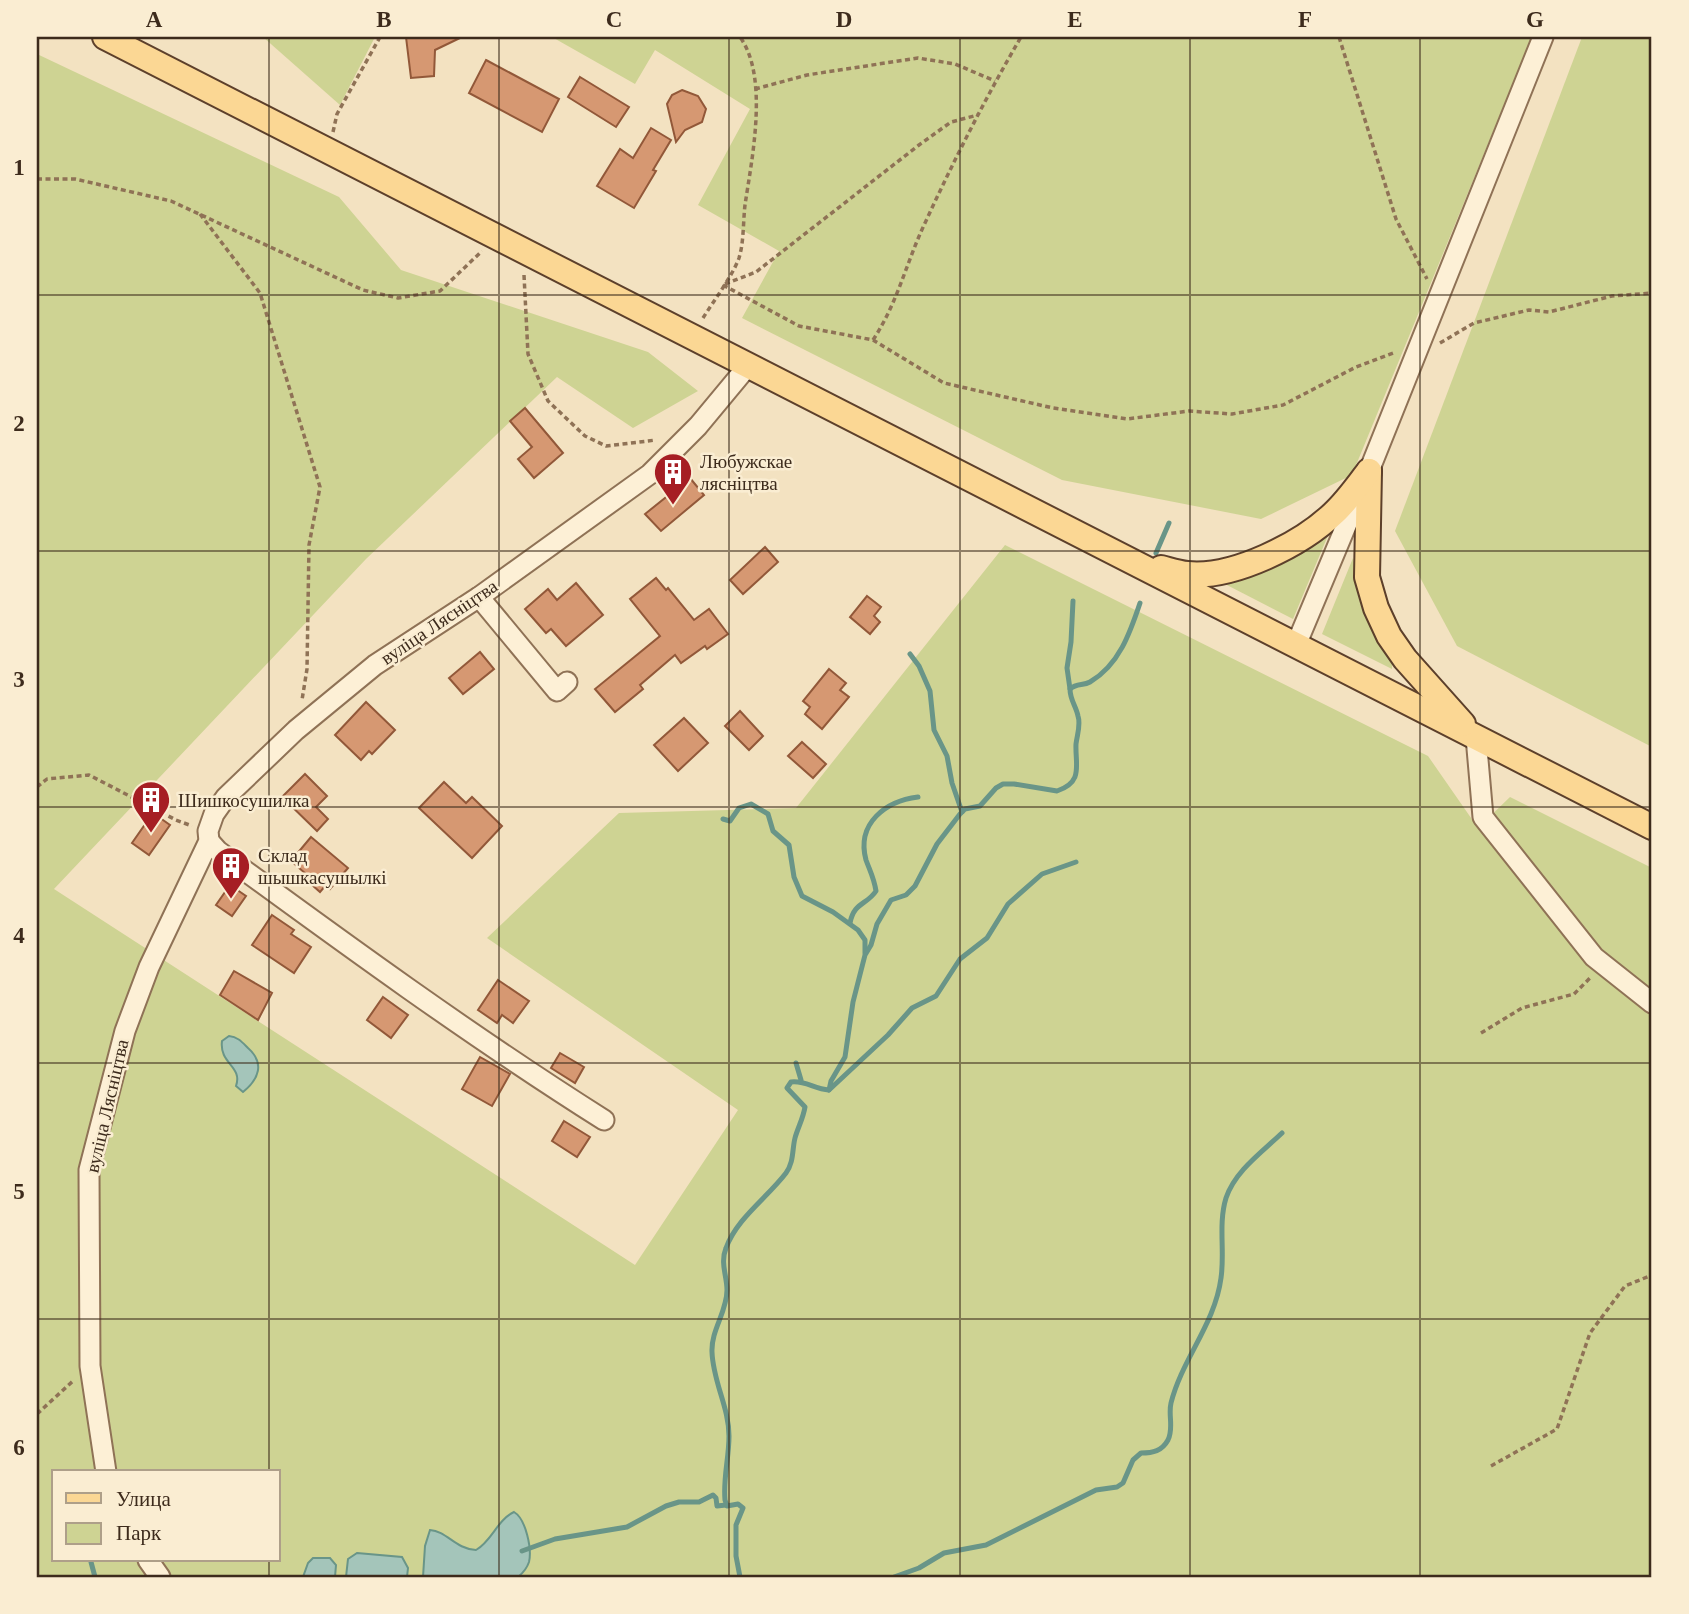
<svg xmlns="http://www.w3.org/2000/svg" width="1689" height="1614" font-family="'Times New Roman',serif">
  <rect width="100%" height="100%" fill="#f3e2c1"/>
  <g fill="#ced393" fill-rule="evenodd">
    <path d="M263 37H375L340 105Z"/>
    <path d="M552 37H1532L1352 475 1261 519 1062 480 742 318 779 251 698 205 750 109 655 50 635 84Z"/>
    <path d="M1582 37H1652V747L1457 646 1395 531Z"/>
    <path d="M37 54 339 197 401 270 648 352 698 391 633 428 557 377 366 559 54 889 635 1265 738 1110 487 938 619 813 796 808 1005 545 1428 756 1478 828 1510 797 1652 868V1577H37ZM54 1472H278V1560H54Z"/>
    <path d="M1329 533 1293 619 1223 583Z"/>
    <path d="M1353 558 1364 614 1392 662V669L1322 634Z"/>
  </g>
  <g fill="#a4c5ba" stroke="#699588" stroke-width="2">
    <path d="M229 1036C238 1037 242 1042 248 1048 265 1063 259 1079 243 1092L236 1086C243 1066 219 1064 222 1041Z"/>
    <path d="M514 1512C526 1519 532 1549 529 1562 527 1568 523 1573 518 1577H423L425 1546 430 1530C447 1531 455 1549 476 1550 492 1541 497 1520 514 1512Z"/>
    <path d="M357 1553 402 1557 408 1568 407 1577H346L348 1559Z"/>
    <path d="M313 1558H330L336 1565 335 1577H303L308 1563Z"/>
  </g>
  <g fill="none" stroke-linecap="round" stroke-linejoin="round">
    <g stroke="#699588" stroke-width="5">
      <path d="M1156 553 1169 523"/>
      <path d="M910 654 919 666 930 691 934 730 947 756 952 783 962 812"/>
      <path d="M1070 689 1067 668 1071 642 1073 601"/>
      <path d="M723 819 730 821 739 808 751 804 768 814 773 831 789 845 794 877 802 896 833 912 858 930 865 940V953"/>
      <path d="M850 923C854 902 867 905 876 891 874 878 870 871 866 860 856 823 886 801 918 797"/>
      <path d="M796 1063 801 1080"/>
      <path d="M829 1090 888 1035 912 1008 936 996 960 959 987 938 1008 904 1042 874 1076 862"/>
      <path d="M522 1551 555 1539 627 1527 666 1506 679 1502H699L713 1495 716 1498 717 1506 726 1505"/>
      <path d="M91 1562 95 1577"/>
      <path d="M740 1577 736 1556V1525L743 1508 738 1504 727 1506 725 1500C723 1478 729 1458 729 1436 729 1407 713 1382 712 1352 711 1330 727 1312 727 1290 727 1276 720 1263 726 1248 737 1218 767 1198 786 1173 794 1162 792 1150 795 1138 798 1127 803 1119 805 1107L787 1088 791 1082C805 1080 814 1089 829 1090L831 1081 845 1057 853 1002 865 955 871 945 877 924 891 900 906 895 915 886 937 844 960 814 965 809 980 806 996 788 1003 784H1014L1057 791C1084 782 1075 765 1076 744 1077 735 1081 725 1078 716 1076 706 1070 700 1070 689 1077 683 1083 686 1090 682 1119 665 1130 633 1140 603"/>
      <path d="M894 1577 919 1568 944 1553 986 1545 1096 1490 1117 1487 1123 1483 1133 1460 1141 1453C1153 1453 1162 1451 1168 1440 1174 1428 1168 1415 1171 1403 1182 1359 1215 1324 1221 1278 1225 1252 1218 1224 1226 1198 1235 1171 1262 1152 1282 1133"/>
    </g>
  </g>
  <g fill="#d69872" stroke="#925839" stroke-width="2">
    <path d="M406 37H462L435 50 434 76 411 78Z"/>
    <path d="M486 60 559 99 542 132 469 93Z"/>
    <path d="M580 77 629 107 616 127 568 97Z"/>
    <path d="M682 90 698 96 706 109 702 122 685 130 676 142 667 104 672 95Z"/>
    <path d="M651 128 671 140 653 170 656 171 634 208 597 186 620 149 633 158Z"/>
    <path d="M525 408 563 453 534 478 518 459 532 447 510 421Z"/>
    <path d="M690 478 704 495 661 531 645 514Z"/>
    <path d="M765 547 778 562 743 594 730 580Z"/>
    <path d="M656 578 666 590 668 588 694 620 709 609 728 634 707 649 705 646 681 663 675 655 640 685 643 689 615 712 595 689 660 636 630 599Z"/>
    <path d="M576 583 603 615 566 646 551 629 546 633 525 609 548 589 557 600Z"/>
    <path d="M867 596 881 607 874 616 880 622 870 634 850 617Z"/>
    <path d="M480 652 494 669 463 694 449 678Z"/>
    <path d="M829 669 846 683 840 690 849 697 822 729 805 714 810 707 803 701Z"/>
    <path d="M366 702 395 730 372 754 369 751 361 760 335 735Z"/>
    <path d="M740 711 763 736 749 750 725 726Z"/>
    <path d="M684 718 708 743 678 771 654 745Z"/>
    <path d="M802 742 826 764 813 778 788 756Z"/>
    <path d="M305 774 327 796 316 807 328 819 317 831 282 797Z"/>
    <path d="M444 782 466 803 472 797 502 826 472 858 419 808Z"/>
    <path d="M153 813 170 825 149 855 132 843Z"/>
    <path d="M311 837 348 868 330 889 326 885 320 892 303 877 306 874 291 861Z"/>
    <path d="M230 885 246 896 232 916 216 905Z"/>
    <path d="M272 915 294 930 291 934 311 947 294 973 252 945Z"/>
    <path d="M234 971 272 993 258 1020 220 995Z"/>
    <path d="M498 980 529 1001 513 1023 502 1015 497 1023 478 1010Z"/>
    <path d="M383 997 408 1015 391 1038 367 1020Z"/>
    <path d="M560 1053 584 1067 575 1083 551 1068Z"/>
    <path d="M480 1057 510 1074 492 1106 462 1089Z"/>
    <path d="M564 1121 590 1137 577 1157 552 1141Z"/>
  </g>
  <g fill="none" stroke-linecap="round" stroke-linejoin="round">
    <g stroke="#8f7256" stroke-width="23">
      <g id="minor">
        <path d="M479 597 557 691 567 682"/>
        <path d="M1296 645 1369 471 1543 37"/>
        <path d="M1476 737 1483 817 1594 957 1652 1003"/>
        <path d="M209 841 218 851C345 944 471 1036 604 1120"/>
        <path d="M106 1472 90 1366 89 1170 125 1031 149 967 209 841 208 831 214 814 226 797 296 730 375 665 479 597 650 474 698 426 747 367"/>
        <path d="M148 1560 160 1577"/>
      </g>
    </g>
    <g stroke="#5d402b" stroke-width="28">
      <g id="major">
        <path d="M105 37 1652 827"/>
        <path d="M1369 471 1367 577 1376 608 1389 636 1405 659 1463 724"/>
        <path d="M1161 568C1169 570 1178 573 1187 574 1233 579 1302 544 1334 513 1347 501 1358 485 1369 471"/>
      </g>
    </g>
    <g stroke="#8f7256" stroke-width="3.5" stroke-dasharray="5 3.5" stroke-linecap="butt">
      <path d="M1339 37 1396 219 1427 279"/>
      <path d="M755 89 807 75 918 58 955 64 995 81"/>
      <path d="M333 132 337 114 380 37"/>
      <path d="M37 179H75L171 201 363 290 398 298 440 291 482 251"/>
      <path d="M200 214 260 293 320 487 309 545 307 669 302 700"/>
      <path d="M524 275 528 354 548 401 585 436 606 446 656 440"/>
      <path d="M725 284 756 272 919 145 951 122 978 115"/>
      <path d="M723 285 799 326 873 340 944 383 1053 408 1127 419 1189 411 1232 414 1283 405 1356 367 1396 352"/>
      <path d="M703 318C713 302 733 275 739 258 744 242 743 222 745 205 752 158 769 77 740 37"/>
      <path d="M873 340C898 302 906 263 925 223 954 160 986 97 1021 37"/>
      <path d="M1440 343 1474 323 1529 310 1549 312 1612 296 1652 293"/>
      <path d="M37 787 47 779 89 775 176 820 192 826"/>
      <path d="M1481 1033 1522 1008 1574 994 1590 978"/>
      <path d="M37 1414 73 1381"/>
      <path d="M1491 1466 1557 1429 1590 1333 1625 1286 1652 1275"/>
    </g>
    <use href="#minor" stroke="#fdf0d6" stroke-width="19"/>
    <use href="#major" stroke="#fbd794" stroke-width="24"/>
  </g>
  <path fill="none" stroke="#3d2b1c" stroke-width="2" stroke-opacity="0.55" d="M269 37V1472M499 37V1577M729 37V1577M960 37V1577M1190 37V1577M1420 37V1577M37 295H1652M37 551H1652M37 807H1652M37 1063H1652M37 1319H1652M269 1560V1577"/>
  <defs>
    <g id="building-pin" transform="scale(2.0125)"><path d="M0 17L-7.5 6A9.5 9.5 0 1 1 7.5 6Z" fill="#a61e24" stroke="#faedd2"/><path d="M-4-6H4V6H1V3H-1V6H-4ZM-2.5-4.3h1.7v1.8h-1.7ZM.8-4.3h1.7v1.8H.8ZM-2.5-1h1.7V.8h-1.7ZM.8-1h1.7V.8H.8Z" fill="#fff"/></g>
  </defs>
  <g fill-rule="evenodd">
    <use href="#building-pin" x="673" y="472"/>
    <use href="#building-pin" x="151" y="800"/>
    <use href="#building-pin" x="231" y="866"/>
  </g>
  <g text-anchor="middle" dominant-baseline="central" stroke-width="5" stroke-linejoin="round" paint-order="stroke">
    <g font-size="19" fill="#3d2b1c" stroke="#faedd2" text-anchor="start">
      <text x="700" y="461">Любужскае<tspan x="700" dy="22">лясніцтва</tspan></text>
      <text x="178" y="800">Шишкосушилка</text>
      <text x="258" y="855">Склад<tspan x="258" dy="22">шышкасушылкі</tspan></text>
    </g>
    <g font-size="19" fill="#3d2b1c" stroke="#faedd2">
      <text transform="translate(439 622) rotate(-34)">вуліца Лясніцтва</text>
      <text transform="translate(107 1106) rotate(-77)">вуліца Лясніцтва</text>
    </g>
  </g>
  <rect width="1689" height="1614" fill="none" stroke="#faedd2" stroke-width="77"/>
  <rect x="52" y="1470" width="228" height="91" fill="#faedd2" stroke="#ae9f89" stroke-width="2"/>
  <rect x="66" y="1493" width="35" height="10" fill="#fbd794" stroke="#ae9f89" stroke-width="2"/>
  <text x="116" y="1506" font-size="21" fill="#3d2b1c">Улица</text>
  <rect x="66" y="1523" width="35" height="21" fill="#ced393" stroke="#ae9f89" stroke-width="2"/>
  <text x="116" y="1540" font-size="21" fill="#3d2b1c">Парк</text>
  <rect x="38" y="38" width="1612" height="1538" fill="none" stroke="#3d2b1c" stroke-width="2.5"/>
  <g font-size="23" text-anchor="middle" font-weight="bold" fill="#3d2b1c">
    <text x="154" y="27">A</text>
    <text x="384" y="27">B</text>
    <text x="614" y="27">C</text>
    <text x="844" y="27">D</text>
    <text x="1075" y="27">E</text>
    <text x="1305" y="27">F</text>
    <text x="1535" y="27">G</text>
    <text x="19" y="175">1</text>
    <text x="19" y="431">2</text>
    <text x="19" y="687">3</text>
    <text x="19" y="943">4</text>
    <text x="19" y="1199">5</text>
    <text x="19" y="1455">6</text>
  </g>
</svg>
